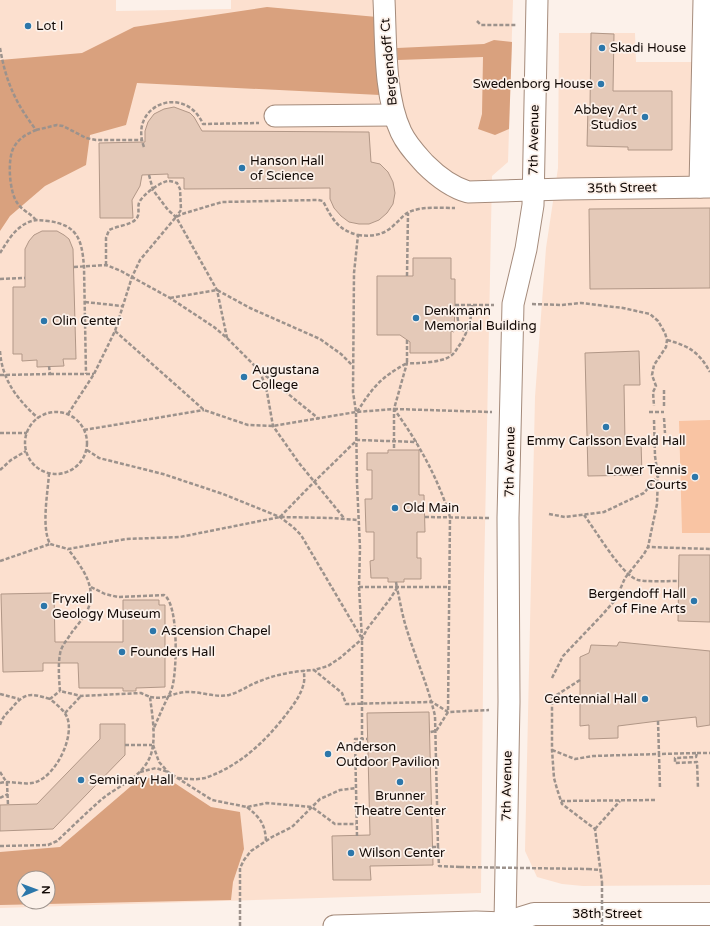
<svg xmlns="http://www.w3.org/2000/svg" width="710" height="926" font-family="'Varela Round',sans-serif">
  <rect width="100%" height="100%" fill="#fcf1ea"/>
  <g fill="#fce0cf" fill-rule="evenodd">
    <path d="M0 0H116V11L231 9V0H513L508 162 492 176 484 578 481 893 0 908ZM24 878H48V902H24Z"/>
    <path d="M559 33H635L636 62H710V885L583 886 562 884 537 877 525 851 535 397 546 248 558 168Z"/>
  </g>
  <path fill="#f9c4a3" d="M710 420V533H682L679 421Z"/>
  <g fill="#d9a17e" fill-rule="evenodd">
    <path d="M267 7 377 17 380 95 137 83 126 125 90 135 86 165 45 186 10 216 0 231V60L82 53 134 27Z"/>
    <path d="M494 40 512 42 509 129 495 135 478 129 482 114 483 57 398 60 397 48 484 44Z"/>
    <path d="M157 776 170 780 211 807 240 812 244 849 233 882 231 900 0 905V852L60 847 137 781ZM24 878H48V902H24Z"/>
  </g>
  <g fill="#e4c9b8" stroke="#b19787">
    <path d="M591 33 614 34 613 91H672V150H628V147L587 146 588 107H590Z"/>
    <path d="M174 107 190 113 194 117 202 131 369 132 371 162 380 164 388 172 393 182 395 193 393 204 387 213 379 220 369 224H359L349 222 341 216 334 208 330 199V188L184 189V178H168V174L142 175 140 186 132 200 133 218H100L99 143 145 142V131L148 122 154 114 164 109Z"/>
    <path d="M710 208V288L590 289 589 209Z"/>
    <path d="M42 231H57L64 235 69 239 73 249 76 359H63L64 366 37 367V360L22 361V354H13V287H25V249L29 241 34 235Z"/>
    <path d="M413 258H451V279H455V305L454 332 451 331V353H410V342L400 335H377V276H413Z"/>
    <path d="M639 351 640 385H624L625 442H641L642 475 588 476 585 353Z"/>
    <path d="M388 450H419V495H424L425 532H417V558H421V579H404V582H388V578H371L370 561 374 560V532H366L365 499H372V470H367V453H388Z"/>
    <path d="M679 555H710V622L678 621Z"/>
    <path d="M54 593 55 642H123V600H159V605H165V687L136 688V691H123V688H79L78 663H43V671L3 672 1 594Z"/>
    <path d="M619 642 710 651V725L697 727 696 717 658 721 618 726V738L589 739V725L580 726V657L589 653 591 645 617 646Z"/>
    <path d="M429 712 433 865 370 866 371 880H333L332 836 370 835 367 713Z"/>
    <path d="M100 724H125V755L53 829 0 831V805L37 804 100 739Z"/>
  </g>
  <g fill="none" stroke-linecap="round" stroke-linejoin="round">
    <g stroke="#a58b7b" stroke-width="23">
      <g id="minor">
        <path d="M384 0C386 41 384 96 401 132 407 145 416 154 425 164 437 176 451 187 468 192L564 189 710 187"/>
        <path d="M275 116 394 115"/>
        <path d="M700 187 704 0"/>
        <path d="M505 923 509 702 508 518 513 304 526 249 533 205 537 0"/>
        <path d="M334 926 476 922 505 923 517 926"/>
      </g>
    </g>
    <g stroke="#a58b7b" stroke-width="24">
      <path id="major" d="M505 926V923L534 914H710"/>
    </g>
    <g stroke="#9c928c" stroke-width="2.5" stroke-dasharray="4 2" stroke-linecap="butt">
      <path d="M477 21 481 25H516"/>
      <path d="M0 48C6 82 15 102 36 130 27 134 19 138 14 147 7 158 9 193 18 204 22 210 31 214 36 220"/>
      <path d="M36 130 57 125 63 126 86 138 96 140H141"/>
      <path d="M144 147C128 105 185 83 203 124L259 123"/>
      <path d="M149 175 153 190 168 210 176 217 217 290 227 338"/>
      <path d="M358 235C372 237 385 235 395 224 400 220 403 215 409 212 422 206 441 208 455 208"/>
      <path d="M0 253C7 242 15 228 27 223 34 219 40 220 48 221 78 225 82 240 84 267L86 374"/>
      <path d="M106 265V238L109 230C117 226 130 225 135 220 141 215 137 209 139 203 142 195 160 182 168 181 171 181 174 182 177 183L180 189 181 210 176 217"/>
      <path d="M74 267 106 265 121 271 170 298 214 327 227 338 260 371 319 419"/>
      <path d="M407 276 408 213"/>
      <path d="M0 279 25 278"/>
      <path d="M170 298 217 290 250 308 320 339 341 354 352 365"/>
      <path d="M85 302 122 306"/>
      <path d="M532 304 561 305 581 303 623 308 650 314 658 321 665 333 667 340 666 347 654 365 652 375 656 386 653 392 654 406"/>
      <path d="M455 305H494"/>
      <path d="M458 305C457 315 456 327 467 333"/>
      <path d="M115 331 204 410 248 425 273 426 356 412 394 409C418 442 438 478 450 517L448 712 436 731 430 732"/>
      <path d="M667 340C689 346 699 352 710 372"/>
      <path d="M0 351C2 380 17 399 38 418"/>
      <path d="M260 371 267 392 273 426 299 463 344 518"/>
      <path d="M50 374H94"/>
      <path d="M0 375 50 374 49 366"/>
      <path d="M664 390V406"/>
      <path d="M394 409 492 412"/>
      <path d="M357 412C373 387 380 378 407 363V338"/>
      <path d="M649 412H664"/>
      <circle cx="56" cy="443" r="31"/>
      <path d="M68 414 94 374 115 331 132 277 140 260 176 217 182 214 222 202 318 200 323 201C332 219 338 230 358 235L354 273 353 392 356 412 357 483 360 548 359 587 362 639V739"/>
      <path d="M664 418 665 433"/>
      <path d="M654 420 655 456 658 476 657 504 648 547 710 549"/>
      <path d="M84 430 204 410"/>
      <path d="M0 433H27"/>
      <path d="M394 448V409L407 363C416 364 441 362 449 357 455 354 457 348 461 343 469 328 471 321 472 305"/>
      <path d="M87 450 99 458 163 474 223 494 280 517 293 527 301 535 361 637"/>
      <path d="M0 470 11 460 26 451"/>
      <path d="M49 473C48 492 41 527 50 544L68 549 126 539 180 537 280 517 331 518 358 520"/>
      <path d="M549 514 565 517 604 512 644 493 658 476"/>
      <path d="M584 515C595 529 622 576 638 580 647 582 668 581 679 581"/>
      <path d="M280 517 315 481 357 440 417 442"/>
      <path d="M425 517 489 518"/>
      <path d="M0 561 50 544"/>
      <path d="M396 582 397 588"/>
      <path d="M91 587 105 594 118 597 164 595C179 604 177 672 172 688 171 691 169 695 167 699 162 709 158 719 153 730"/>
      <path d="M359 587H449"/>
      <path d="M552 678 563 656 603 614 616 599 625 578 644 554 648 547"/>
      <path d="M580 680 552 698V750L554 778 557 789 562 804 595 829 602 882"/>
      <path d="M60 691C59 679 58 665 60 654 61 646 68 639 72 632 76 627 81 621 85 615 100 590 83 569 68 549"/>
      <path d="M0 694 19 699"/>
      <path d="M150 697C166 700 171 693 186 692 200 691 215 698 229 695 240 692 249 685 260 681 277 674 296 671 314 670"/>
      <path d="M65 713 81 696"/>
      <path d="M658 721 659 754 697 753 696 757 675 758V763L697 762 698 788"/>
      <path d="M0 725C2 718 6 714 11 709 25 692 30 693 50 699"/>
      <path d="M125 745H152"/>
      <path d="M153 745 159 762 168 772 212 800 247 807 267 803 312 807 335 824H356"/>
      <path d="M552 750 575 759 593 756 659 754 660 789"/>
      <path d="M697 753H710"/>
      <path d="M0 772 7 783 8 805"/>
      <path d="M140 772 156 768 168 772"/>
      <path d="M178 778C187 779 197 780 205 778 240 766 266 741 288 712 294 704 300 696 303 686 305 681 304 676 304 670"/>
      <path d="M0 783C12 780 24 786 36 782 56 775 75 737 67 717 64 710 56 704 50 699L60 691"/>
      <path d="M0 798 8 794"/>
      <path d="M561 801 656 800"/>
      <path d="M247 807C260 818 265 823 266 841"/>
      <path d="M595 829 620 801"/>
      <path d="M357 836 355 739H367"/>
      <path d="M0 846 48 845 57 841C72 827 87 812 102 799 118 786 141 778 150 757 157 740 152 714 150 697L141 693 81 696 60 691"/>
      <path d="M432 847H438L439 866 460 867"/>
      <path d="M438 847 435 716C428 685 415 657 406 627 402 614 400 601 397 588L390 599 367 629 362 639 340 658 328 666 314 670 342 693 346 704 432 702 448 712 489 710"/>
      <path d="M588 869 601 870"/>
      <path d="M240 926V868L244 860 251 851 272 837 292 827 320 799 340 790 356 788"/>
    </g>
    <use href="#minor" stroke="#fff" stroke-width="21"/>
    <use href="#major" stroke="#fff" stroke-width="22"/>
    <g stroke="#9c928c" stroke-width="2.5" stroke-dasharray="4 2" stroke-linecap="butt">
      <path d="M460 867 588 869"/>
      <path d="M602 882V926"/>
    </g>
  </g>
  <g fill="#2c77aa" stroke="#fcf1ea" stroke-width="1.5">
    <circle cx="28" cy="26" r="4"/>
    <circle cx="602" cy="48" r="4"/>
    <circle cx="601" cy="84" r="4"/>
    <circle cx="645" cy="117" r="4"/>
    <circle cx="242" cy="168" r="4"/>
    <circle cx="416" cy="318" r="4"/>
    <circle cx="44" cy="321" r="4"/>
    <circle cx="244" cy="377" r="4"/>
    <circle cx="606" cy="427" r="4"/>
    <circle cx="695" cy="477" r="4"/>
    <circle cx="395" cy="508" r="4"/>
    <circle cx="694" cy="601" r="4"/>
    <circle cx="44" cy="606" r="4"/>
    <circle cx="153" cy="631" r="4"/>
    <circle cx="122" cy="652" r="4"/>
    <circle cx="645" cy="699" r="4"/>
    <circle cx="328" cy="754" r="4"/>
    <circle cx="81" cy="780" r="4"/>
    <circle cx="400" cy="782" r="4"/>
    <circle cx="351" cy="853" r="4"/>
  </g>
  <g text-anchor="middle" dominant-baseline="central" stroke-width="3.5" stroke-linejoin="round" paint-order="stroke">
    <g font-size="13" fill="#120905" stroke="#fcf1ea" text-anchor="start">
      <text x="36" y="26">Lot I</text>
      <text x="610" y="48">Skadi House</text>
      <text x="593" y="84" text-anchor="end">Swedenborg House</text>
      <text x="637" y="110" text-anchor="end">Abbey Art<tspan x="637" dy="15">Studios</tspan></text>
      <text x="250" y="161">Hanson Hall<tspan x="250" dy="15">of Science</tspan></text>
      <text x="424" y="311">Denkmann<tspan x="424" dy="15">Memorial Building</tspan></text>
      <text x="52" y="321">Olin Center</text>
      <text x="252" y="370">Augustana<tspan x="252" dy="15">College</tspan></text>
      <text x="606" y="441" text-anchor="middle">Emmy Carlsson Evald Hall</text>
      <text x="687" y="470" text-anchor="end">Lower Tennis<tspan x="687" dy="15">Courts</tspan></text>
      <text x="403" y="508">Old Main</text>
      <text x="686" y="594" text-anchor="end">Bergendoff Hall<tspan x="686" dy="15">of Fine Arts</tspan></text>
      <text x="52" y="599">Fryxell<tspan x="52" dy="15">Geology Museum</tspan></text>
      <text x="161" y="631">Ascension Chapel</text>
      <text x="130" y="652">Founders Hall</text>
      <text x="637" y="699" text-anchor="end">Centennial Hall</text>
      <text x="336" y="747">Anderson<tspan x="336" dy="15">Outdoor Pavilion</tspan></text>
      <text x="89" y="780">Seminary Hall</text>
      <text x="400" y="796" text-anchor="middle">Brunner<tspan x="400" dy="15">Theatre Center</tspan></text>
      <text x="359" y="853">Wilson Center</text>
    </g>
    <g font-size="13" fill="#120905" stroke="#fcf1ea">
      <text transform="translate(389 62) rotate(-95)">Bergendoff Ct</text>
      <text transform="translate(534 140) rotate(-89)">7th Avenue</text>
      <text transform="translate(622 188) rotate(-1)">35th Street</text>
      <text transform="translate(510 462) rotate(-89)">7th Avenue</text>
      <text transform="translate(507 786) rotate(-89)">7th Avenue</text>
      <text x="607" y="914">38th Street</text>
    </g>
  </g>
  <g transform="translate(36 890) rotate(89)"><circle r="19" fill="#fcf1ea" stroke="#9e948e"/>
  <path d="M0-3L7 15L0 10L-7 15Z" fill="#2c77aa"/>
  <text y="-6" font-size="11" font-weight="bold" text-anchor="middle" fill="#120905">N</text>
  </g>
</svg>
